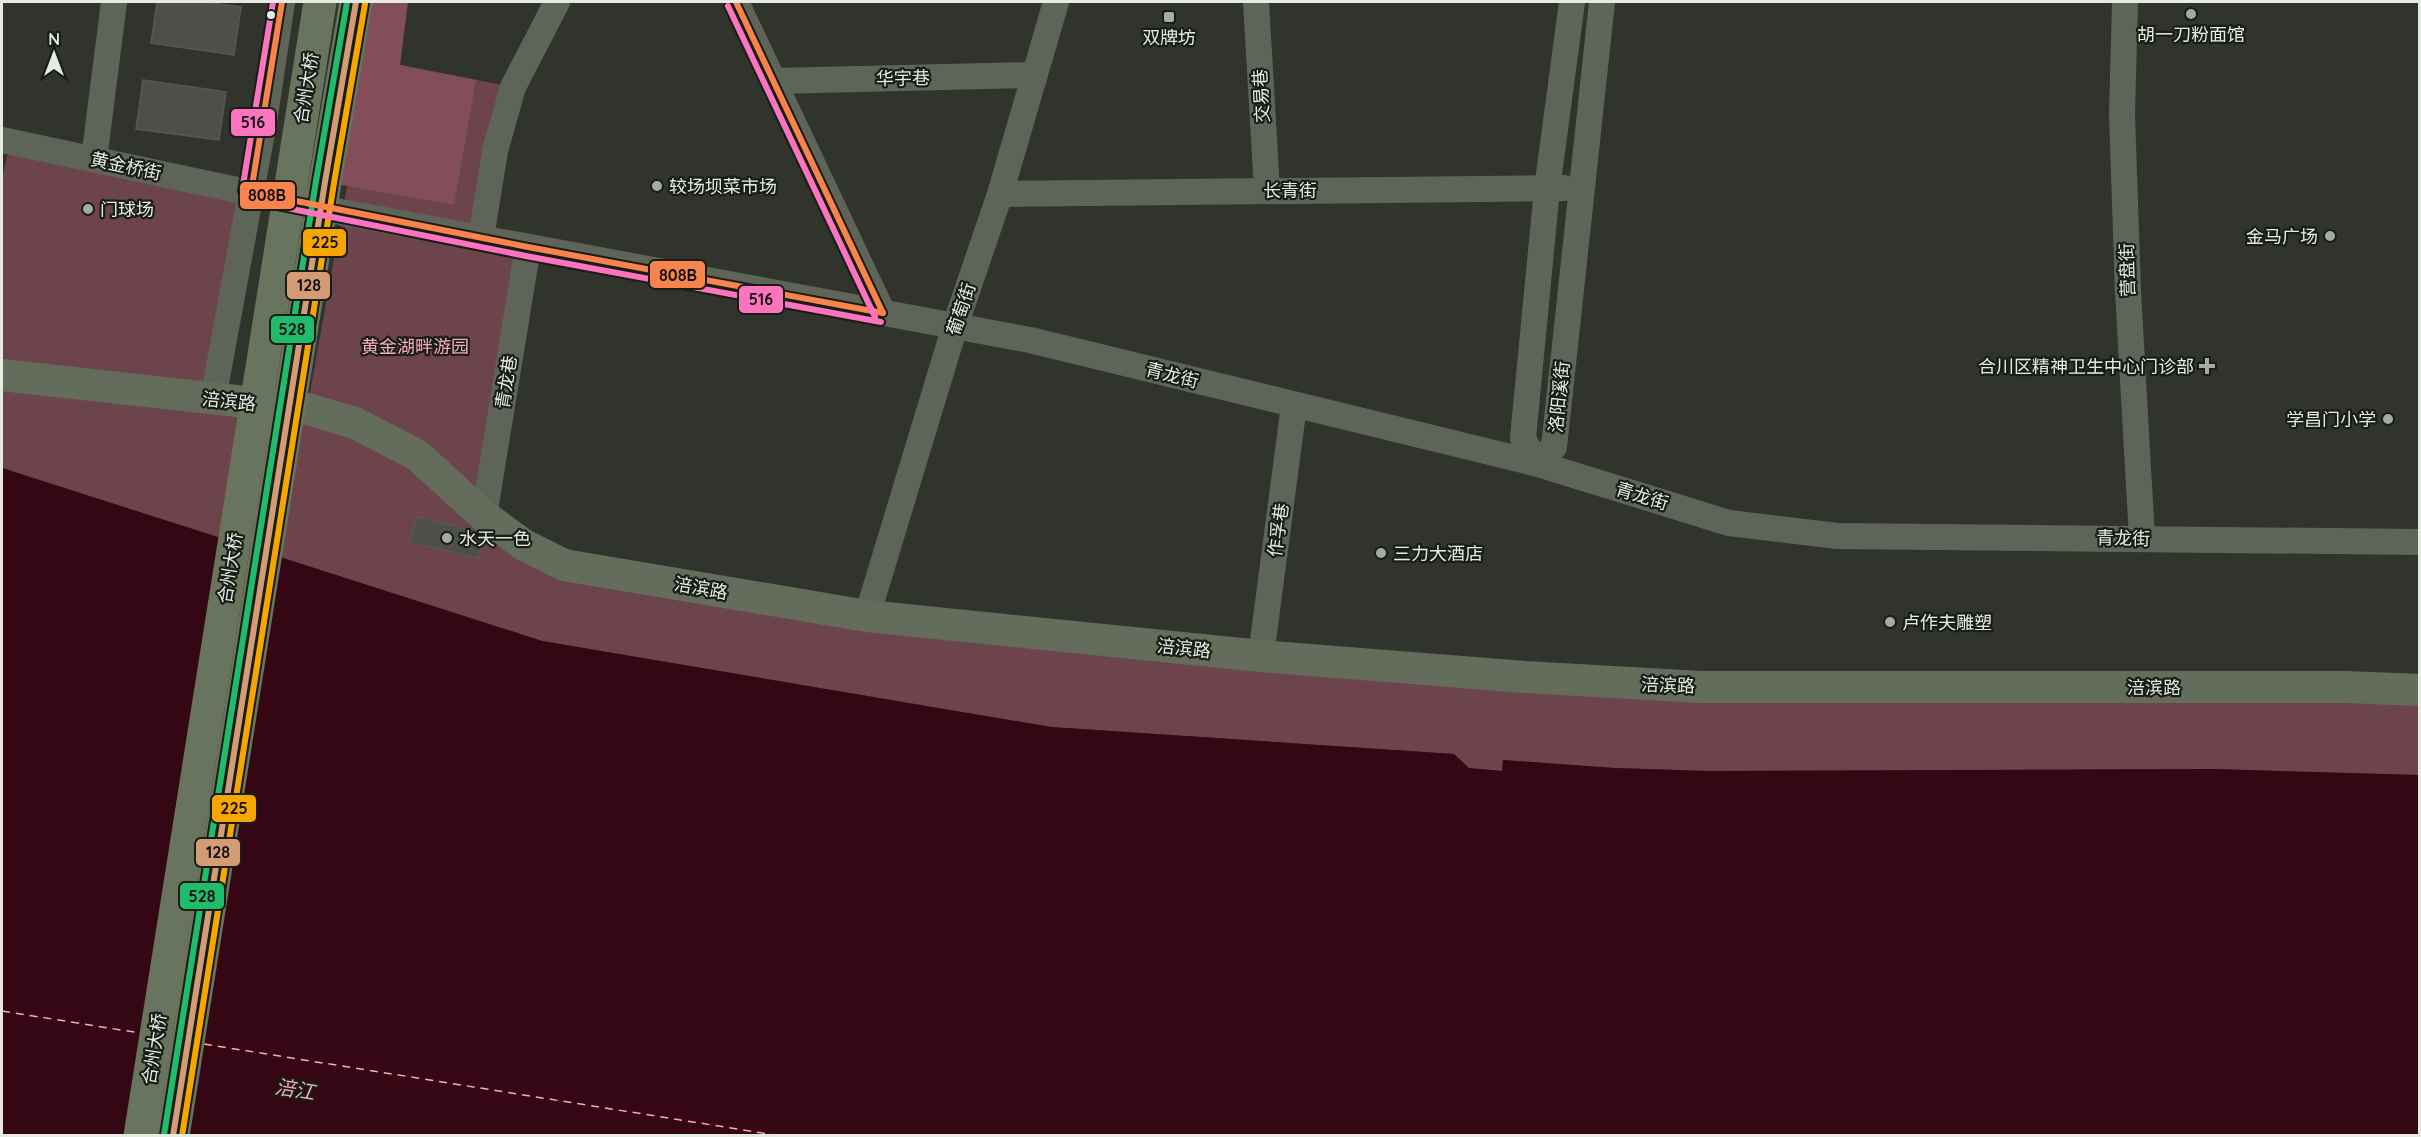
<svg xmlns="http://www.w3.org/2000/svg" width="2421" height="1137" font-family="Quicksand,'Noto Sans SC',sans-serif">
  <rect width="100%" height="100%" fill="#30342c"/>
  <path fill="#6d444b" d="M370 59 513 87 481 238 528 247 484 516 564 565 1525 677 2419 690V775L2213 769 1707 771 1614 768 1503 760 1502 771 1469 769 1454 754 1051 727 542 641 2 468V180L10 142 251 192 213 399 307 409Z"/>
  <path fill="#834e59" d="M356 2H408L400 65 476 80 454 205 325 182Z"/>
  <path fill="#350614" d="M2 468 542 641 1051 727 1454 754 1469 768 1502 771 1503 760 1614 768 1707 771 2213 769 2419 775V1135H2Z"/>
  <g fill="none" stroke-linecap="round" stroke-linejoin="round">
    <g stroke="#f8acba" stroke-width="1.5" stroke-dasharray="8 6" stroke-linecap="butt">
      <path d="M2 1011 140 1033"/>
      <path d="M204 1044 781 1136"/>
    </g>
  </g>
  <g fill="#4d4f4a" stroke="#565953" stroke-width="1.5">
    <path d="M157 2H204L241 7 234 55 151 43Z"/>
    <path d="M143 80 226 92 219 140 136 129Z"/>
    <path d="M417 517 484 533 478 558 410 542Z"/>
  </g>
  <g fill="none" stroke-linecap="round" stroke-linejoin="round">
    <g stroke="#5e6558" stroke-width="26">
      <path d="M736 2 883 313"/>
      <path d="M1256 2 1267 190"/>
      <path d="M1572 2 1547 189 1523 438 1535 463 1554 447 1602 2"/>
      <path d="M2125 2 2122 114 2128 292 2142 538"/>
      <path d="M774 81 1033 75"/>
      <path d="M2 140 341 212 1030 340 1535 463 1729 523 1837 536 2420 542"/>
      <path d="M94 159 114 2"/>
      <path d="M1000 194 1564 188"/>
      <path d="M481 238 495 151 513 87 557 2"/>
      <path d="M213 399 264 122 282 2"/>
      <path d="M484 516 528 247"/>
      <path d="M867 616 955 326 1000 194 1056 2"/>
      <path d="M1261 656 1294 405"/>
    </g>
    <path stroke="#646d5c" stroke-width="32" d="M2 375 308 409 355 423 417 455 484 516 524 545 564 565 867 616 1261 656 1525 677 1701 687H2346L2420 690"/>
    <g stroke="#69745f" stroke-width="33">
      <path d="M140 1136 320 2"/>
      <path d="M173 1136 325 182 356 2"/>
    </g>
    <g stroke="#191d17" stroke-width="10">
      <path id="bus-1" d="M173 1136 325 182 356 2"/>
    </g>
    <g stroke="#191d17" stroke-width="10">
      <path id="bus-2" d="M182 1136 334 183 365 4"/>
    </g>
    <g stroke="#191d17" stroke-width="10">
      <path id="bus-3" d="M164 1135 316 181 347 2"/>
    </g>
    <g stroke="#191d17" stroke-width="10">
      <g id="bus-4">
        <path d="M282 2 251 192 528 247 883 313"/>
        <path d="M736 2 883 313"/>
      </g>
    </g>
    <g stroke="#191d17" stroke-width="10">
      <g id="bus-5">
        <path d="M273 2 242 191 247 200 526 256 881 322"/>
        <path d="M728 6 875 317"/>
      </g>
    </g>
    <use href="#bus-1" stroke="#d39c74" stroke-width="6"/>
    <use href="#bus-2" stroke="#f7a600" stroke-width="6"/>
    <use href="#bus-3" stroke="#20bc6c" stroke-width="6"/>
    <use href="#bus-4" stroke="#f8844c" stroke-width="6"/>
    <use href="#bus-5" stroke="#fc73be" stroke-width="6"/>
  </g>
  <g fill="#a6aba2" stroke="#191d17" stroke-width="2">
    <circle cx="2191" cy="14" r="6"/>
    <rect x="1163" y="11" width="12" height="12" rx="3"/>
    <circle cx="657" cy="186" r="6"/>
    <circle cx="88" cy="209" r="6"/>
    <circle cx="2330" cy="236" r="6"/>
    <path d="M2204 357h6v6h6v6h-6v6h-6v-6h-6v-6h6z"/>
    <circle cx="2388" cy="419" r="6"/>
    <circle cx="447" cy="538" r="6"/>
    <circle cx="1381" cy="553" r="6"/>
    <circle cx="1890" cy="622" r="6"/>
  </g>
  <circle fill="#e6ebe2" stroke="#191d17" stroke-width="2" cx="271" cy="15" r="5"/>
  <g text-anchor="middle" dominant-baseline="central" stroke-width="4.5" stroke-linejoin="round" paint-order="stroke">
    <g font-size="18" fill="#e6ebe2" stroke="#191d17" text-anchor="start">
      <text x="2191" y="34" text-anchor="middle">胡一刀粉面馆</text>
      <text x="1169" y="37" text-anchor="middle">双牌坊</text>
      <text x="669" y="186">较场坝菜市场</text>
      <text x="100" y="209">门球场</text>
      <text x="2318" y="236" text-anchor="end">金马广场</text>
      <text x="2194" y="366" text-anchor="end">合川区精神卫生中心门诊部</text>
      <text x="2376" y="419" text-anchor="end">学昌门小学</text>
      <text x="459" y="538">水天一色</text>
      <text x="1393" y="553">三力大酒店</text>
      <text x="1902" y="622">卢作夫雕塑</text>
    </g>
    <g font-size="18" fill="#e6ebe2" stroke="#191d17">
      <text transform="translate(903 78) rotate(-1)">华宇巷</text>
      <text transform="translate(306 88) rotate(-81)">合州大桥</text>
      <text transform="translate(1261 96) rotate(-93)">交易巷</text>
      <text transform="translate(126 166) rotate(12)">黄金桥街</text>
      <text x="1290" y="190">长青街</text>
      <text transform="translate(2127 270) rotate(-92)">营盘街</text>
      <text transform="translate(961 309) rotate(-72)">葡萄街</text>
      <text transform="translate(1172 375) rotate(14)">青龙街</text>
      <text transform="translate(506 382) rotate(-81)">青龙巷</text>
      <text transform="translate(1559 397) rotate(-84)">洛阳溪街</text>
      <text transform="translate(229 401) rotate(6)">涪滨路</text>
      <text transform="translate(1642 496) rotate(17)">青龙街</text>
      <text transform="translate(1278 530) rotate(-82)">作孚巷</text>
      <text transform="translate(2123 538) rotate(1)">青龙街</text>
      <text transform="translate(230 568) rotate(-81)">合州大桥</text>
      <text transform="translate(701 588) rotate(10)">涪滨路</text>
      <text transform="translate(1184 648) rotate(6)">涪滨路</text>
      <text transform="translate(1668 685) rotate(2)">涪滨路</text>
      <text x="2154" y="687">涪滨路</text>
      <text transform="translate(154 1049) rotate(-81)">合州大桥</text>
    </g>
    <g font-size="18" fill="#f7abba" stroke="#191d17">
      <text x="415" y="346">黄金湖畔游园</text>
    </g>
    <g font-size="20" font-style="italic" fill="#f8acba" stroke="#191d17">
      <text transform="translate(295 1089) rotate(9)">涪江</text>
    </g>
  </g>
  <g stroke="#191d17" stroke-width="2">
    <rect x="230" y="108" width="46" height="29" rx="6" fill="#fc73be"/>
    <rect x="239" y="181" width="57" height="29" rx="6" fill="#f8844c"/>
    <rect x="302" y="228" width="45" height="29" rx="6" fill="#f7a600"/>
    <rect x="649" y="260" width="57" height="29" rx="6" fill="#f8844c"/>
    <rect x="286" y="271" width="45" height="29" rx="6" fill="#d39c74"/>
    <rect x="738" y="285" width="46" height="29" rx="6" fill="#fc73be"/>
    <rect x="270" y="315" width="45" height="29" rx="6" fill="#20bc6c"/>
    <rect x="211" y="794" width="46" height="29" rx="6" fill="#f7a600"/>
    <rect x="195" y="838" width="46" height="29" rx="6" fill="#d39c74"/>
    <rect x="179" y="882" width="46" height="28" rx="6" fill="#20bc6c"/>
  </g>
  <g font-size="16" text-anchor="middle" font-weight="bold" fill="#111">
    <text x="253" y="128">516</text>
    <text x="267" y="201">808B</text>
    <text x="325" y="248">225</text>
    <text x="678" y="281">808B</text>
    <text x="309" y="291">128</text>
    <text x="761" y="305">516</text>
    <text x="292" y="335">528</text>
    <text x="234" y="814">225</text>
    <text x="218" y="858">128</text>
    <text x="202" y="902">528</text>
  </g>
  <rect width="2421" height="1137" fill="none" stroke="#e6ebe2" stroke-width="6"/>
  <g transform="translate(54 54)" stroke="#191d17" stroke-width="4.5" paint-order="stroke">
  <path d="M0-4.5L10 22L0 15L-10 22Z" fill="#e6ebe2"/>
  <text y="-9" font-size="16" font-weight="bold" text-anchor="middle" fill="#e6ebe2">N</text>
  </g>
</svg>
